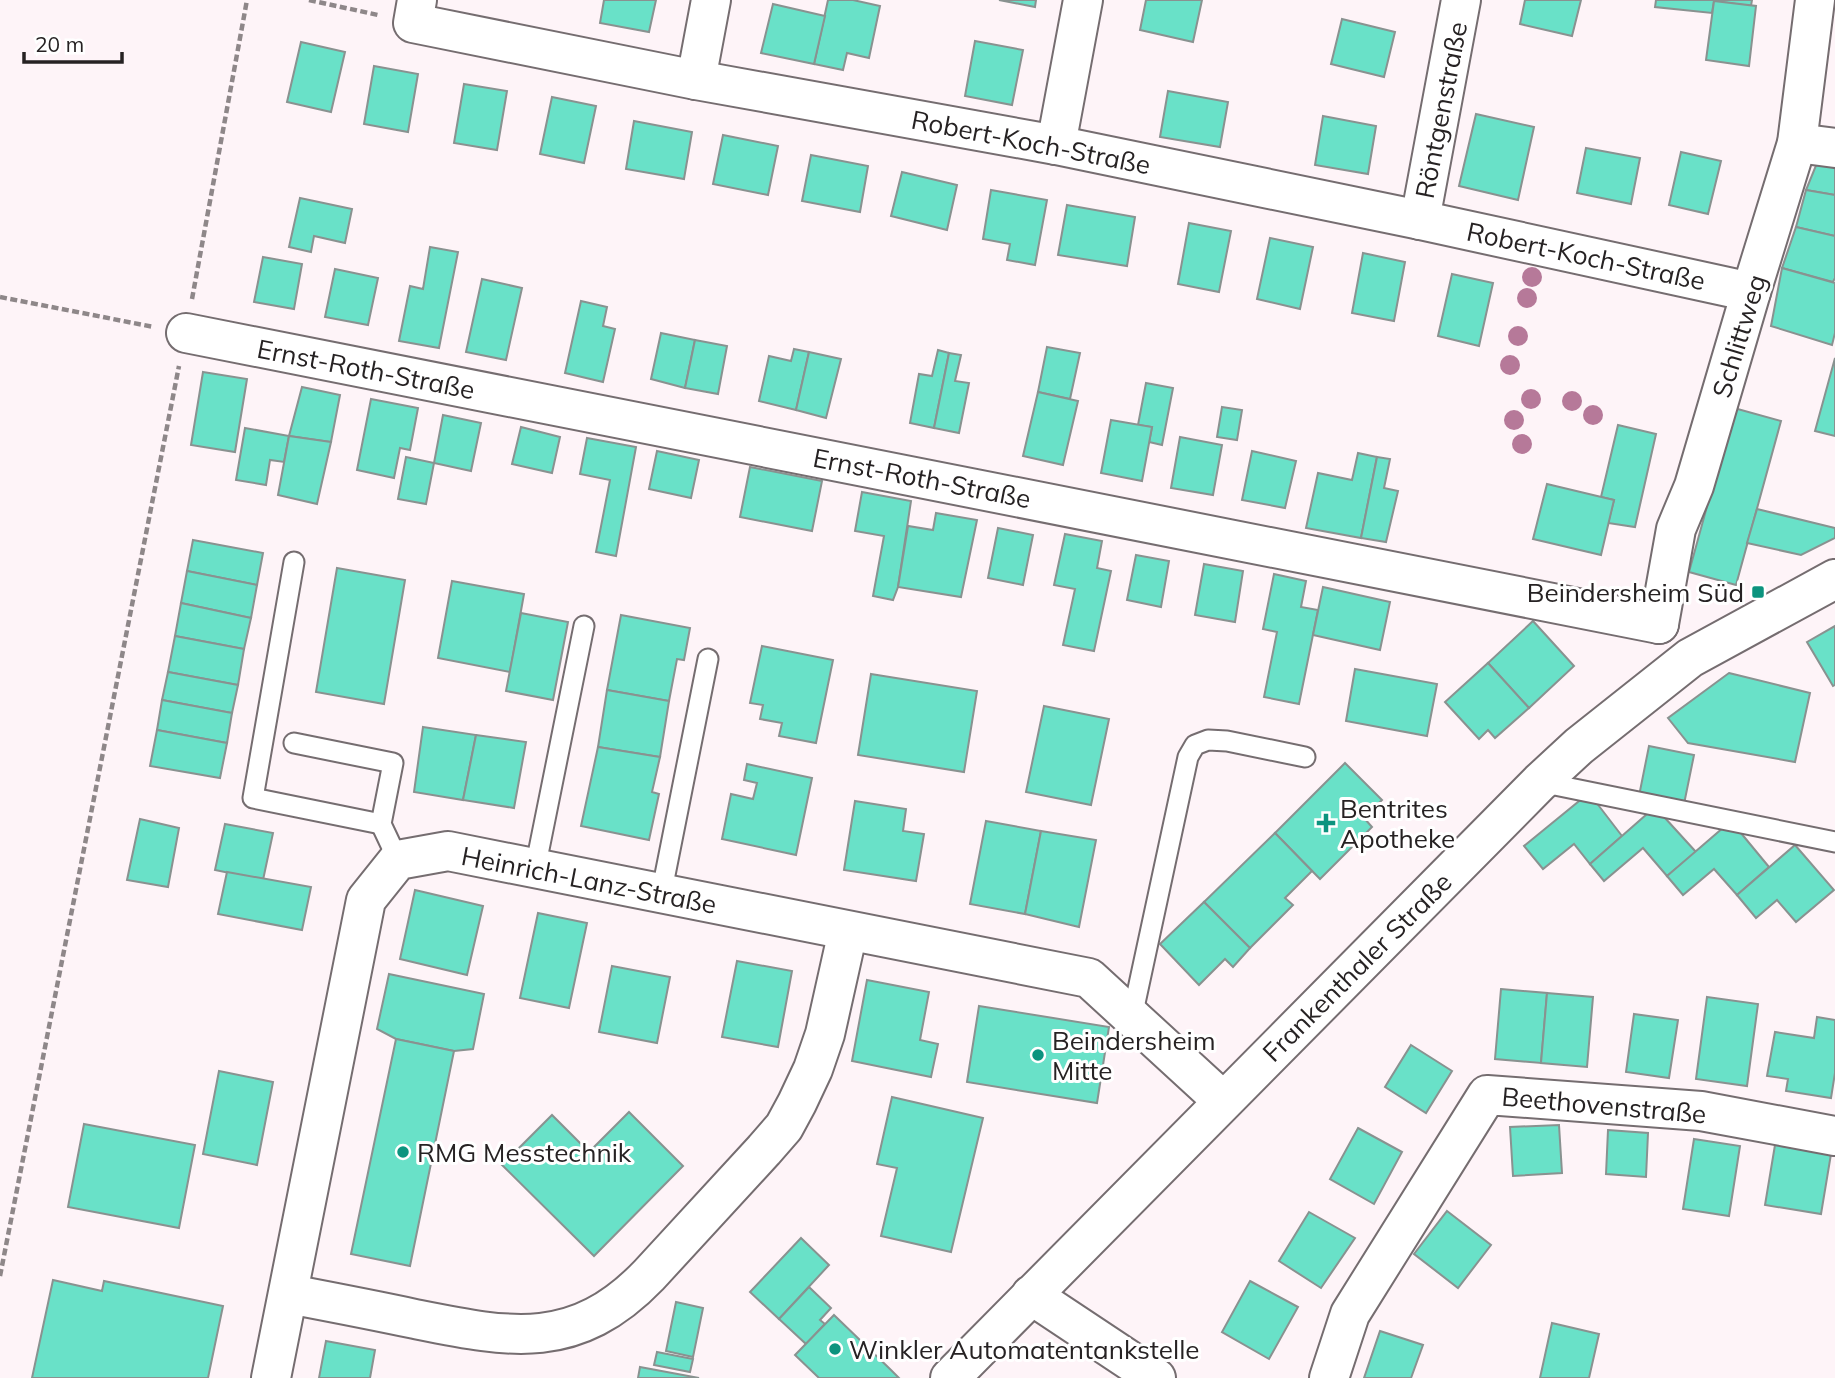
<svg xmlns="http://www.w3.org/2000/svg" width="1835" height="1378" font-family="Mulish,sans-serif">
  <rect width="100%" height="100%" fill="#fef4f8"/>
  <g fill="#69e1c8" stroke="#899290" stroke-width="2">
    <path d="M604 0H656L649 32 600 23Z"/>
    <path d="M828 0H853L880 6 869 58 847 53 843 70 814 64Z"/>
    <path d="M999 0H1036L1035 7Z"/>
    <path d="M1146 0H1202L1193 42 1140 30Z"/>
    <path d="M1525 0H1581L1572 36 1520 24Z"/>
    <path d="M1656 0H1752L1751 6 1714 1 1712 13 1655 7Z"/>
    <path d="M1714 1 1756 6 1749 66 1706 60Z"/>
    <path d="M773 4 825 16 814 64 761 53Z"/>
    <path d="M1342 19 1395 32 1384 77 1331 64Z"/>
    <path d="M975 41 1023 50 1012 105 965 96Z"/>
    <path d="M301 42 345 52 331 112 287 102Z"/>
    <path d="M374 66 418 74 408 132 364 124Z"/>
    <path d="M464 84 507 91 497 150 454 143Z"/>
    <path d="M1168 91 1228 102 1220 147 1160 137Z"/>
    <path d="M552 97 596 106 584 163 540 154Z"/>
    <path d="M1476 114 1534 127 1518 200 1459 186Z"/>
    <path d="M1323 116 1376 126 1368 174 1315 165Z"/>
    <path d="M634 121 692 132 684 179 626 169Z"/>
    <path d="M723 135 778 146 768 195 713 184Z"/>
    <path d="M1586 148 1640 158 1631 204 1577 193Z"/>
    <path d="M1681 152 1721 161 1708 214 1669 205Z"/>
    <path d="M811 155 868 166 860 212 802 201Z"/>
    <path d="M1819 158 1835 160V195L1806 190Z"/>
    <path d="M902 172 957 185 947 230 891 216Z"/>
    <path d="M991 190 1047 200 1035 265 1007 260 1010 244 983 239Z"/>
    <path d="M1806 190 1835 195V236L1796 227Z"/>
    <path d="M300 198 352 209 345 243 314 236 311 252 289 247Z"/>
    <path d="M1067 205 1135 217 1127 266 1058 255Z"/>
    <path d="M1189 223 1231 231 1219 292 1178 284Z"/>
    <path d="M1796 227 1835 236V278L1833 282 1782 268Z"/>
    <path d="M1270 238 1313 247 1300 309 1257 299Z"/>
    <path d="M430 247 458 252 439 348 399 341 410 286 423 289Z"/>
    <path d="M1363 253 1405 262 1394 321 1352 313Z"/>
    <path d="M263 257 302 264 294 309 254 302Z"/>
    <path d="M1782 268 1835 283V333L1832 345 1771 326Z"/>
    <path d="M335 269 378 278 368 325 325 317Z"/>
    <path d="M1452 274 1493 283 1479 346 1438 336Z"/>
    <path d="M482 279 522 288 506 360 466 352Z"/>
    <path d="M581 301 607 307 603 326 615 329 603 382 565 373Z"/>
    <path d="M661 333 695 340 685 388 651 379Z"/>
    <path d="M695 340 727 346 718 394 685 388Z"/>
    <path d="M1047 347 1080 353 1070 399 1038 392Z"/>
    <path d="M794 349 809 352 796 410 759 401 769 356 791 361Z"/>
    <path d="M938 350 949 353 934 428 910 423 919 374 932 376Z"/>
    <path d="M809 352 841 359 826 418 796 410Z"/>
    <path d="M949 353 961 355 955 381 969 383 959 433 934 428Z"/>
    <path d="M1835 358V436L1815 431Z"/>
    <path d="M203 372 247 379 235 452 191 445Z"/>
    <path d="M1146 383 1173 388 1162 445 1149 442 1152 427 1138 425Z"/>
    <path d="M302 387 340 395 331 442 289 436Z"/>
    <path d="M1038 392 1078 401 1063 465 1023 456Z"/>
    <path d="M371 399 418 408 410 450 400 448 394 478 357 470Z"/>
    <path d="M1222 407 1242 410 1237 440 1217 437Z"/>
    <path d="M1734 408 1781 421 1736 585 1689 572Z"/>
    <path d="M443 415 481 423 471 471 434 463Z"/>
    <path d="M1111 420 1152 427 1142 481 1101 473Z"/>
    <path d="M1618 425 1656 434 1635 527 1608 523 1614 500 1601 497Z"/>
    <path d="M521 427 560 437 552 473 512 464Z"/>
    <path d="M245 428 289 436 284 462 270 460 266 485 236 480Z"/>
    <path d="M289 436 331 442 317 504 278 495Z"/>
    <path d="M1180 437 1222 445 1213 495 1171 488Z"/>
    <path d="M587 438 636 447 616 556 596 552 610 480 580 474Z"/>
    <path d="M657 451 699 460 691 498 649 489Z"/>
    <path d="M1252 451 1296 461 1285 508 1242 500Z"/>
    <path d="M1358 453 1377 457 1361 538 1306 528 1318 473 1352 480Z"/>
    <path d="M406 457 434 463 426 504 398 499Z"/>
    <path d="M1377 457 1390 459 1384 488 1398 491 1386 542 1361 538Z"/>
    <path d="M750 467 822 481 812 531 740 517Z"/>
    <path d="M1547 484 1614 500 1601 555 1533 539Z"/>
    <path d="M862 492 911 501 898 587 893 600 873 596 884 536 855 531Z"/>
    <path d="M1757 509 1835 528V538L1801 555 1747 543Z"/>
    <path d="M936 513 977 520 961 597 898 587 908 526 933 530Z"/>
    <path d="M998 528 1033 535 1023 585 988 578Z"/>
    <path d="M1065 534 1102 541 1097 568 1111 571 1094 651 1063 645 1075 589 1054 585Z"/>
    <path d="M193 540 263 553 257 585 187 571Z"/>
    <path d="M1136 555 1169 561 1161 607 1127 600Z"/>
    <path d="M1204 564 1243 571 1235 622 1195 615Z"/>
    <path d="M337 568 405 580 384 704 316 692Z"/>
    <path d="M187 571 257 585 251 618 181 603Z"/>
    <path d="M1274 574 1306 581 1301 607 1318 610 1299 704 1264 697 1277 632 1263 629Z"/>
    <path d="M452 581 524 594 510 672 438 658Z"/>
    <path d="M1323 587 1390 602 1380 650 1313 635Z"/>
    <path d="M181 603 251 618 244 649 175 636Z"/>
    <path d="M521 613 568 622 553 700 506 691Z"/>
    <path d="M621 615 690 628 684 660 677 659 669 701 607 690Z"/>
    <path d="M1533 621 1574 666 1529 708 1488 663Z"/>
    <path d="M1835 626V685L1833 686 1807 642Z"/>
    <path d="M175 636 244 649 238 685 168 672Z"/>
    <path d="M762 646 833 660 816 743 779 736 782 723 760 719 763 705 750 703Z"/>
    <path d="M1488 663 1529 708 1495 738 1488 730 1479 739 1445 702Z"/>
    <path d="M1355 669 1437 684 1427 736 1346 721Z"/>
    <path d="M168 672 238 685 232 713 162 700Z"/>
    <path d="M1729 673 1810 693 1795 762 1688 743 1668 718Z"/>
    <path d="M871 674 977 691 964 772 858 755Z"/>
    <path d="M607 690 669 701 660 757 598 747Z"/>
    <path d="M162 700 232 713 227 743 157 730Z"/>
    <path d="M1044 706 1109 719 1091 805 1026 792Z"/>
    <path d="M423 727 476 735 463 800 414 792Z"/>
    <path d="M157 730 227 743 220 778 150 766Z"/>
    <path d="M476 735 526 742 514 808 463 800Z"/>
    <path d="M1649 746 1694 755 1684 804 1639 796Z"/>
    <path d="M598 747 660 757 652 792 659 794 649 840 581 826Z"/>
    <path d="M1345 763 1382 800 1364 818 1372 827 1320 879 1275 833Z"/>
    <path d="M747 764 812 778 796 855 722 839 731 794 753 799 757 783 744 780Z"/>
    <path d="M1589 793 1622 836 1590 864 1574 844 1543 869 1524 846Z"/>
    <path d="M855 801 906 809 903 831 924 834 916 881 844 870Z"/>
    <path d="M1655 807 1696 852 1667 876 1643 848 1604 881 1590 864Z"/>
    <path d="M140 819 179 828 168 887 127 880Z"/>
    <path d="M986 821 1041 831 1025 914 970 904Z"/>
    <path d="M1731 821 1769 867 1737 895 1714 869 1683 895 1667 876Z"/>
    <path d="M225 824 273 833 263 880 215 870Z"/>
    <path d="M1041 831 1096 840 1079 927 1025 914Z"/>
    <path d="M1275 833 1312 871 1285 898 1293 905 1250 948 1204 902Z"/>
    <path d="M1795 845 1834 890 1796 922 1777 900 1756 918 1737 895Z"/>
    <path d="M227 872 311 887 302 930 218 914Z"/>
    <path d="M415 890 483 906 467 975 400 959Z"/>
    <path d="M1204 902 1250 948 1233 967 1225 959 1199 985 1160 944Z"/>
    <path d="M538 913 587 923 569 1008 520 998Z"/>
    <path d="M737 961 792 971 778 1047 722 1037Z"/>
    <path d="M612 966 670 977 657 1043 599 1032Z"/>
    <path d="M389 974 484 994 473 1049 454 1051 396 1039 377 1029Z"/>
    <path d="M867 980 929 992 920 1040 938 1044 931 1077 852 1061Z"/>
    <path d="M1501 989 1547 993 1541 1063 1495 1059Z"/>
    <path d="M1547 993 1593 997 1587 1067 1541 1063Z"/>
    <path d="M1707 997 1758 1004 1747 1086 1696 1079Z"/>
    <path d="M979 1006 1109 1027 1097 1103 967 1082Z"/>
    <path d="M1634 1014 1678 1020 1669 1078 1626 1072Z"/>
    <path d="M1817 1017 1835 1020V1073L1831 1098 1786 1091 1788 1079 1767 1076 1775 1032 1814 1038Z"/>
    <path d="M396 1039 454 1051 410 1266 351 1254Z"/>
    <path d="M1411 1045 1452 1071 1426 1113 1385 1087Z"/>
    <path d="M219 1071 273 1082 257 1165 203 1154Z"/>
    <path d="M892 1097 983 1118 951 1252 881 1236 897 1168 877 1164Z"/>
    <path d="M629 1112 683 1166 594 1256 502 1165 552 1115 589 1152Z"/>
    <path d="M84 1124 195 1145 179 1228 68 1207Z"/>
    <path d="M1559 1125 1562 1173 1513 1176 1510 1127Z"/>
    <path d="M1358 1128 1402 1152 1374 1204 1330 1179Z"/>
    <path d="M1608 1130 1648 1133 1646 1177 1606 1174Z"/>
    <path d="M1694 1139 1740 1146 1729 1216 1683 1209Z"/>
    <path d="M1775 1145 1831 1154 1821 1214 1765 1205Z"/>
    <path d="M1447 1211 1491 1245 1458 1288 1414 1254Z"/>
    <path d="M1309 1212 1355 1238 1321 1288 1279 1261Z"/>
    <path d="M801 1238 829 1265 779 1319 750 1292Z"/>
    <path d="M53 1280 102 1291 104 1281 223 1306 208 1378H32Z"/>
    <path d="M1250 1281 1298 1307 1269 1359 1222 1332Z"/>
    <path d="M809 1287 831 1308 820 1320 825 1324 806 1344 779 1319Z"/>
    <path d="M676 1302 703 1308 693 1357 666 1351Z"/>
    <path d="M834 1315 891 1370 899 1378H819L795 1355Z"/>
    <path d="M1552 1323 1599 1334 1589 1378H1540Z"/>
    <path d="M1380 1331 1423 1345 1411 1378H1364Z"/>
    <path d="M326 1341 375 1350 370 1378H319Z"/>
    <path d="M657 1352 693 1359 690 1372 654 1365Z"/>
    <path d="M640 1367 699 1378H638Z"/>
  </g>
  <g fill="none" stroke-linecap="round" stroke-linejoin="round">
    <g stroke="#756d70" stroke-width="23">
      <g id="lane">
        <path d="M294 562 253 798 381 824"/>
        <path d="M294 743 393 763 381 824 398 860"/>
        <path d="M1540 782 1835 842"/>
        <path d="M535 869 584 626"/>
        <path d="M661 895 708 659"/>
        <path d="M1132 1017 1188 757 1195 745 1208 740 1227 741 1305 757"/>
      </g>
    </g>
    <g stroke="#756d70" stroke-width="42">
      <g id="street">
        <path d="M417 0 413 23 696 80 1056 145 1420 220 1751 292"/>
        <path d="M696 80 711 0"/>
        <path d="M1797 143 1835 148"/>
        <path d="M1056 145 1083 0"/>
        <path d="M1420 220 1461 0"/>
        <path d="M186 333 1659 624"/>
        <path d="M1659 624 1676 529 1694 486 1751 292 1797 143 1815 0"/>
        <path d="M289 1294C331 1302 373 1310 415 1319 510 1338 575 1352 649 1275L764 1150 784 1127 797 1103 813 1069 825 1034 848 931"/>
        <path d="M1031 1295 1156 1378"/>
        <path d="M271 1378 366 900 398 860 448 851 1089 978 1223 1101"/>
        <path d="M1329 1378 1350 1314 1487 1095 1701 1111 1835 1136"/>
      </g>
    </g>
    <g stroke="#756d70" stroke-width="42">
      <path id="secondary" d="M950 1378 1540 782 1579 746 1690 658 1835 579"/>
    </g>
    <g stroke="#8e8789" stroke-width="4.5" stroke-dasharray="7 3.5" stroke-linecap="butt">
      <path d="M309 0 378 15"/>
      <path d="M0 297 154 327"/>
      <path d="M192 299 247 0"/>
      <path d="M0 1276 179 366"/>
    </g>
    <use href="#lane" stroke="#fff" stroke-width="19"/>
    <use href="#street" stroke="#fff" stroke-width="38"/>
    <use href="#secondary" stroke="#fff" stroke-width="38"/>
  </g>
  <g fill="#b67999">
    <circle cx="1532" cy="277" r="10"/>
    <circle cx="1527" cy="298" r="10"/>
    <circle cx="1518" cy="336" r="10"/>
    <circle cx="1510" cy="365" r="10"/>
    <circle cx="1531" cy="399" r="10"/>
    <circle cx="1572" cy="401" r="10"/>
    <circle cx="1593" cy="415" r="10"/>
    <circle cx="1514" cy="420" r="10"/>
    <circle cx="1522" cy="444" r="10"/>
  </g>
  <g fill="#0c937e" stroke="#fff" stroke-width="2.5">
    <rect x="1751" y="585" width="14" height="14" rx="3.5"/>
    <path d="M1322.5 812.5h7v7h7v7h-7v7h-7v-7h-7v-7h7z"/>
    <circle cx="1038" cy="1055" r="7"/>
    <circle cx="403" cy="1152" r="7"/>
    <circle cx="835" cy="1349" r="7"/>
  </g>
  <g text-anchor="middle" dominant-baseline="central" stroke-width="6" stroke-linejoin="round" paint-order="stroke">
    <g font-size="26" fill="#262223" stroke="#fff">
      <text transform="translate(1441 110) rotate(-79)">Röntgenstraße</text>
      <text transform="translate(1031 142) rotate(11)">Robert-Koch-Straße</text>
      <text transform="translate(1586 256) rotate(12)">Robert-Koch-Straße</text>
      <text transform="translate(1739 336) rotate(-73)">Schlittweg</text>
      <text transform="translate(366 369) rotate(11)">Ernst-Roth-Straße</text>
      <text transform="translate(922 478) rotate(11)">Ernst-Roth-Straße</text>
      <text transform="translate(589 880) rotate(11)">Heinrich-Lanz-Straße</text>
      <text transform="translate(1357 967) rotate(-45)">Frankenthaler Straße</text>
      <text transform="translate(1604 1105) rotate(5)">Beethovenstraße</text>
    </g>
    <g font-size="26" fill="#262223" stroke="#fff" text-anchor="start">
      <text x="1744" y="592" text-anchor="end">Beindersheim Süd</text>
      <text x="1340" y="808">Bentrites<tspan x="1340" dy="30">Apotheke</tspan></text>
      <text x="1052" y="1040">Beindersheim<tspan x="1052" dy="30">Mitte</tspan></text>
      <text x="417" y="1152">RMG Messtechnik</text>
      <text x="849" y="1349">Winkler Automatentankstelle</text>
    </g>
  </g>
  <path d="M24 52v10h98v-10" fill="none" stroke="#262223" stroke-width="3.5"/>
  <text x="35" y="52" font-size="21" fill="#262223" stroke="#ffffff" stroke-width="5" paint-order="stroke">20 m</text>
</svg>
